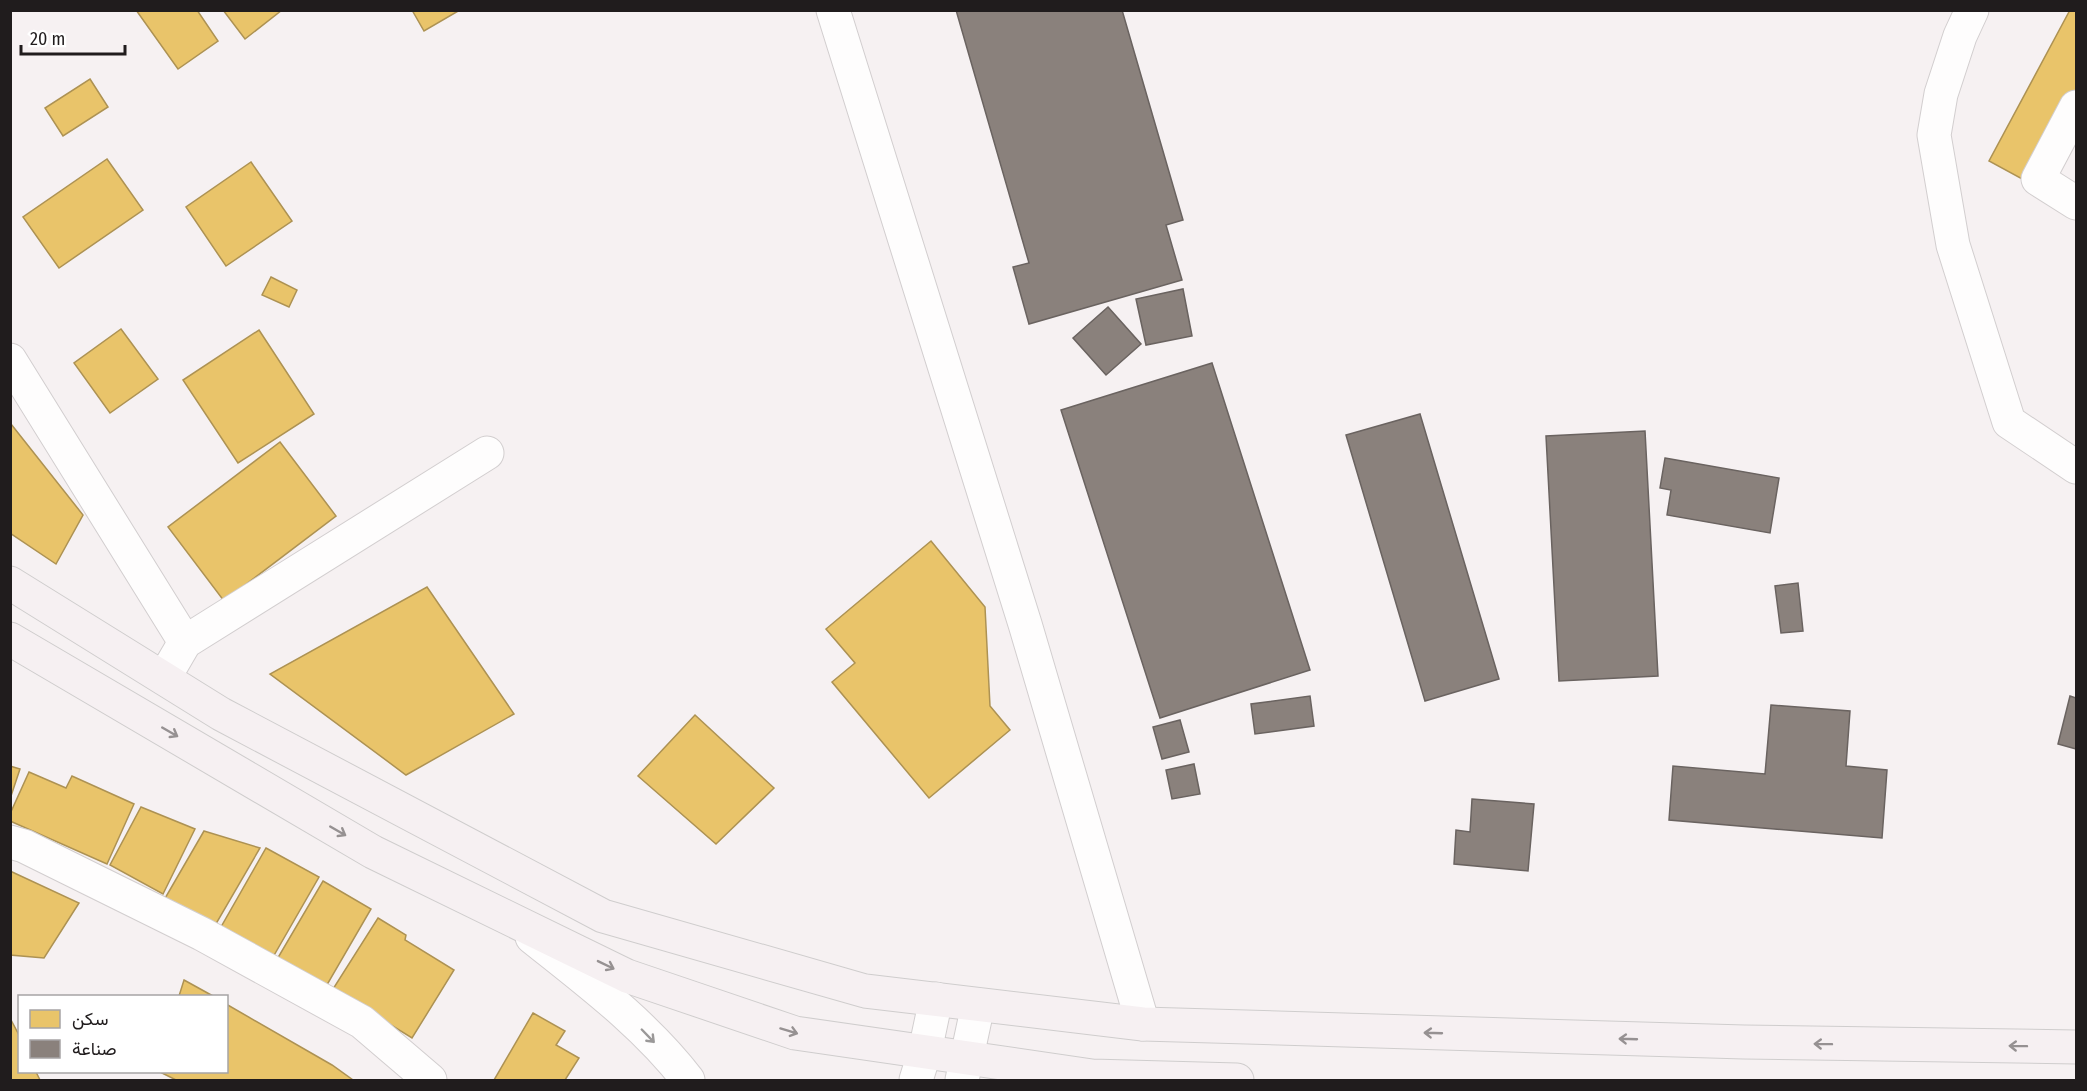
<svg xmlns="http://www.w3.org/2000/svg" width="2087" height="1091" font-family="'Fira Sans Condensed',Vazirmatn,sans-serif">
  <rect width="100%" height="100%" fill="#f6f1f2"/>
  <g fill="#e9c46a" stroke="#ad9253" stroke-width="1.5">
    <path d="M136 10H197L218 41 178 69Z"/>
    <path d="M223 10H282L245 39Z"/>
    <path d="M412 10H460L424 31Z"/>
    <path d="M2070 10H2076V109L2035 186 1989 161Z"/>
    <path d="M90 79 108 107 63 136 45 108Z"/>
    <path d="M107 159 143 210 59 268 23 217Z"/>
    <path d="M251 162 292 221 226 266 186 207Z"/>
    <path d="M271 277 297 290 289 307 262 295Z"/>
    <path d="M121 329 158 379 110 413 74 363Z"/>
    <path d="M259 330 314 414 238 463 183 380Z"/>
    <path d="M11 424 83 515 56 564 10 533Z"/>
    <path d="M280 442 336 516 224 601 168 527Z"/>
    <path d="M931 541 985 607 990 706 1010 730 929 798 832 682 855 663 826 629Z"/>
    <path d="M427 587 514 714 406 775 270 674Z"/>
    <path d="M695 715 774 788 716 844 638 776Z"/>
    <path d="M10 766 20 769 10 799Z"/>
    <path d="M29 772 66 788 72 776 134 804 107 864 10 821V814Z"/>
    <path d="M141 807 195 829 163 894 110 865Z"/>
    <path d="M204 831 260 848 213 929 164 900Z"/>
    <path d="M266 848 319 877 269 964 217 934Z"/>
    <path d="M10 871 79 903 44 958 10 955Z"/>
    <path d="M323 881 371 909 324 990 276 961Z"/>
    <path d="M378 918 406 935 405 940 454 970 412 1038 333 989Z"/>
    <path d="M184 980 213 996H179Z"/>
    <path d="M226 1004 332 1065 353 1080H176L160 1072H226Z"/>
    <path d="M533 1013 565 1031 556 1045 579 1058 565 1080H494Z"/>
    <path d="M10 1018 20 1037V1072H36L40 1080H10Z"/>
  </g>
  <g fill="#8a817c" stroke="#6a6360" stroke-width="1.5">
    <path d="M956 10H1122L1183 220 1166 225 1182 280 1029 324 1013 267 1029 263Z"/>
    <path d="M1183 289 1192 336 1146 345 1136 299Z"/>
    <path d="M1108 307 1141 344 1106 375 1073 338Z"/>
    <path d="M1212 363 1310 670 1160 718 1061 410Z"/>
    <path d="M1420 414 1499 679 1425 701 1346 435Z"/>
    <path d="M1645 431 1658 676 1559 681 1546 436Z"/>
    <path d="M1665 458 1779 478 1770 533 1667 515 1671 490 1660 488Z"/>
    <path d="M1798 583 1803 631 1781 633 1775 586Z"/>
    <path d="M1310 696 1314 726 1255 734 1251 704Z"/>
    <path d="M2070 696 2076 698V749L2058 744Z"/>
    <path d="M1771 705 1850 711 1846 766 1887 770 1882 838 1669 820 1673 766 1765 774Z"/>
    <path d="M1180 720 1189 752 1162 759 1153 727Z"/>
    <path d="M1194 764 1200 794 1172 799 1166 770Z"/>
    <path d="M1472 799 1534 804 1528 871 1454 864 1456 830 1470 832Z"/>
  </g>
  <g fill="none" stroke-linecap="round" stroke-linejoin="round">
    <g stroke="#d2cecf" stroke-width="35">
      <g id="minor">
        <path d="M833 10 1025 624 1143 1024"/>
        <path d="M1972 10 1960 36 1941 94 1934 135 1953 245 2009 422 2076 467"/>
        <path d="M2076 107 2038 179 2076 203"/>
        <path d="M10 360 185 642"/>
        <path d="M164 678 185 642 487 453"/>
        <path d="M10 842 24 846 202 934 362 1022 430 1080"/>
        <path d="M532 937C587 981 645 1024 688 1080"/>
        <path d="M916 1080 925 1051 936 999"/>
        <path d="M962 1080 978 1005"/>
      </g>
    </g>
    <g stroke="#cfcdcd" stroke-width="35">
      <g id="primary">
        <path d="M10 583 221 714 603 916 865 991 1143 1024 1744 1042 2076 1047"/>
        <path d="M10 639 373 852 627 976 795 1033 1092 1076 1237 1080"/>
      </g>
    </g>
    <use href="#minor" stroke="#fefdfd" stroke-width="33"/>
    <use href="#primary" stroke="#f6f0f2" stroke-width="33"/>
  </g>
  <defs><path id="oneway-shaft" d="M-6 0H5M1.5-3L5.5 0L1.5 3" fill="none" stroke-width="1.6" stroke-linecap="round" stroke-linejoin="round" transform="scale(1.5)"/></defs>
  <g stroke="#969192">
    <use href="#oneway-shaft" transform="translate(170 732) rotate(30)"/>
    <use href="#oneway-shaft" transform="translate(338 831) rotate(30)"/>
    <use href="#oneway-shaft" transform="translate(606 965) rotate(26)"/>
    <use href="#oneway-shaft" transform="translate(789 1031) rotate(17)"/>
    <use href="#oneway-shaft" transform="translate(1433 1033) rotate(-178)"/>
    <use href="#oneway-shaft" transform="translate(1628 1039) rotate(-178)"/>
    <use href="#oneway-shaft" transform="translate(1823 1044) rotate(-179)"/>
    <use href="#oneway-shaft" transform="translate(2018 1046) rotate(-179)"/>
  </g>
  <use stroke="#9a9898" href="#oneway-shaft" transform="translate(648 1036) rotate(46)"/>
  <rect width="2087" height="1091" fill="none" stroke="#201c1d" stroke-width="24"/>
  <rect x="18" y="995" width="210" height="78" fill="#ffffff" stroke="#a6a4a5" stroke-width="1.5"/>
  <rect x="30" y="1010" width="30" height="18" fill="#e9c46a" stroke="#a6a4a5" stroke-width="1.5"/>
  <text x="72" y="1025" font-size="18" fill="#201c1d">سكن</text>
  <rect x="30" y="1040" width="30" height="18" fill="#8a817c" stroke="#a6a4a5" stroke-width="1.5"/>
  <text x="72" y="1055" font-size="18" fill="#201c1d">صناعة</text>
  <path d="M21 45v9h104v-9" fill="none" stroke="#201c1d" stroke-width="3"/>
  <text x="30" y="45" font-size="18" fill="#201c1d" stroke="#ffffff" stroke-width="4.5" paint-order="stroke">20 m</text>
</svg>
